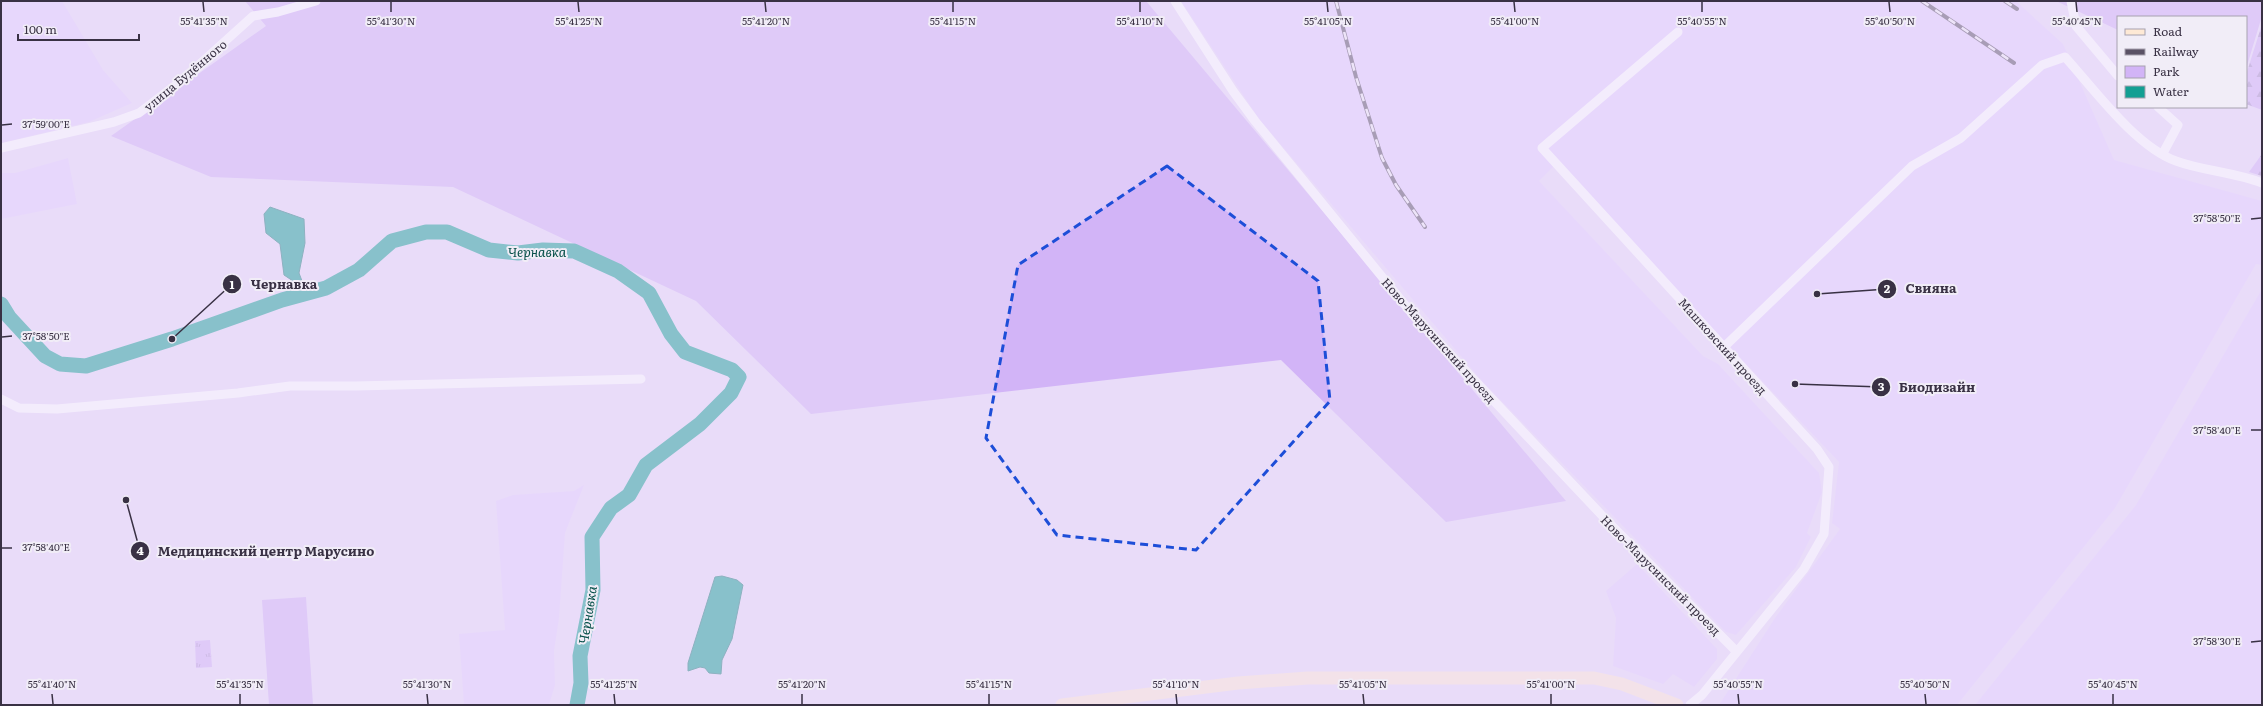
<svg xmlns="http://www.w3.org/2000/svg" width="2263" height="706" font-family="Literata,serif">
  <defs>
    <pattern id="forest-firs" width="22" height="20" patternUnits="userSpaceOnUse"><rect width="22" height="20" fill="#d2b4f7"/><path d="M5 1l3.5 6h-7zM16 11l3.5 6h-7z" fill="#ab93ca"/></pattern>
    <pattern id="park-tufts" width="24" height="20" patternUnits="userSpaceOnUse"><rect width="24" height="20" fill="#d2b4f7"/><path d="M3 7l-1-3M5 7V3M7 7l1-3M15 17l-1-3M17 17v-4M19 17l1-3" fill="none" stroke="#ab93ca"/></pattern>
  </defs>
  <rect width="100%" height="100%" fill="#e9dcf9"/>
  <g fill="#e5d1fe">
    <path d="M1 1H62L103 70 132 103 89 122 1 143Z"/>
    <path d="M1181 1H2016L2063 44 2114 160 2262 201V265L2256 264 2115 508 1957 705H1719L1775 618 1840 529 1832 523 1839 462 1556 164 1539 181 1703 356 1718 364 1819 473 1822 492 1807 533 1811 537 1796 567 1736 635 1726 632 1483 382 1259 119Z"/>
    <path d="M68 158 77 204 1 219V173H15Z"/>
    <path d="M2262 289V705H1975L2136 505Z"/>
    <path d="M584 485 565 533 559 618 554 651 555 685 549 705H464L459 634 505 630 496 501 513 495 574 491Z"/>
    <path d="M1637 564 1717 649V659L1694 687 1673 674 1663 684 1613 666 1616 618 1606 591Z"/>
  </g>
  <g fill="#d2b4f7">
    <path d="M245 1H1146L1566 501 1446 522 1281 360 811 414 696 301 453 187 211 177 111 136 266 26Z"/>
    <path d="M2056 1H2262V16L2246 69V17H2118V30Z"/>
    <path d="M306 597 313 705H269L262 600Z"/>
  </g>
  <g fill="url(#forest-firs)">
    <path d="M2262 24V110L2246 104V75Z"/>
    <path d="M2262 154V176L2249 172Z"/>
  </g>
  <path fill="url(#park-tufts)" d="M210 640 212 667 196 668 195 641Z"/>
  <g fill="#139f93" stroke="#1e7e7b">
    <path d="M270 207 304 219 305 243 299 273 305 289 296 290V283L284 275 280 244 266 233 264 214Z"/>
    <path d="M722 576 737 580 743 585 732 639 722 660 721 674 709 673 705 668 700 667 688 671V663L715 577Z"/>
  </g>
  <g fill="none" stroke-linecap="round" stroke-linejoin="round">
    <path stroke="#139f93" stroke-width="15" d="M1 304 9 317 45 356 60 364 86 366 172 339 282 300 326 288 359 270 392 241 426 232H447L489 250 518 253 543 250 574 251 618 271 649 293 671 334 685 352 732 370 739 377 731 393 700 424 646 465 629 495 611 508 592 537 593 590 580 656 581 683 577 705"/>
    <g stroke="#fff" stroke-width="9">
      <path d="M1175 1 1233 91 1255 121 1414 316 1611 525 1736 651"/>
      <path d="M2071 1 2076 26 2118 76"/>
      <path d="M1678 32 1542 148 1817 449 1829 467 1824 534 1804 569 1702 695 1690 705"/>
      <path d="M2158 107 2178 125 2163 153"/>
      <path d="M1 148 114 122 139 113 181 81 253 16 278 12 316 1"/>
      <path d="M1724 347 1912 166 1961 138 2042 65 2065 57C2094 89 2135 146 2176 161 2203 171 2234 172 2262 183"/>
      <path d="M1 399 19 408 57 409 238 393 290 386H356L641 379"/>
    </g>
    <path stroke="#fee9d5" stroke-width="13" d="M1062 705 1238 683 1308 678H1594L1622 684 1677 705"/>
    <g stroke="#5a5165" stroke-width="4">
      <g id="rail">
        <path d="M1336 1 1356 77 1382 158 1396 185 1425 227"/>
        <path d="M1922 1 2014 63"/>
        <path d="M2005 1 2017 9"/>
      </g>
    </g>
    <use href="#rail" stroke="#f1edf7" stroke-width="2.5" stroke-dasharray="8" stroke-linecap="butt"/>
  </g>
  <path d="M0 0H2263V706H0ZM1167 166 1318 281 1330 401 1196 550 1057 535 986 438 1018 265Z" fill="#e9dcf9" fill-opacity=".55" fill-rule="evenodd"/>
  <path fill="none" stroke="#1d4ed8" stroke-width="3" stroke-dasharray="8 5" stroke-linejoin="round" d="M1167 166 1318 281 1330 401 1196 550 1057 535 986 438 1018 265Z"/>
  <path fill="none" stroke="#393144" stroke-width="1.5" d="M203 2 204 12M391 2V12M578 2 579 12M765 2 766 12M953 2V12M1140 2V12M1327 2 1328 12M1514 2 1515 12M1702 2V12M1889 2 1890 12M2076 2 2077 12M2 125 12 124M2251 219 2261 218M2 337 12 336M2251 430H2261M2 548H12M2251 642 2261 641M52 694 53 704M240 694V704M427 694 428 704M614 694 615 704M802 694V704M989 694V704M1176 694 1177 704M1363 694 1364 704M1551 694V704M1738 694 1739 704M1925 694 1926 704M2113 694V704"/>
  <g text-anchor="middle" dominant-baseline="central" stroke-width="4" stroke-linejoin="round" paint-order="stroke">
    <g font-size="12" fill="#393144" stroke="#f1edf7">
      <text transform="translate(185 75) rotate(-40)">улица Будённого</text>
      <text transform="translate(1439 340) rotate(48)">Ново-Марусинский проезд</text>
      <text transform="translate(1723 346) rotate(48)">Машковский проезд</text>
      <text transform="translate(1661 575) rotate(45)">Ново-Марусинский проезд</text>
    </g>
    <g font-size="13" font-style="italic" fill="#065049" stroke="#f1edf7">
      <text x="537" y="251">Чернавка</text>
      <text transform="translate(587 615) rotate(-81)">Чернавка</text>
    </g>
  </g>
  <g font-size="10" text-anchor="middle" fill="#393144" stroke="#f1edf7" stroke-width="4" stroke-linejoin="round" paint-order="stroke">
    <text x="204" y="25">55°41'35"N</text>
    <text x="391" y="25">55°41'30"N</text>
    <text x="579" y="25">55°41'25"N</text>
    <text x="766" y="25">55°41'20"N</text>
    <text x="953" y="25">55°41'15"N</text>
    <text x="1140" y="25">55°41'10"N</text>
    <text x="1328" y="25">55°41'05"N</text>
    <text x="1515" y="25">55°41'00"N</text>
    <text x="1702" y="25">55°40'55"N</text>
    <text x="1890" y="25">55°40'50"N</text>
    <text x="2077" y="25">55°40'45"N</text>
    <text x="46" y="128">37°59'00"E</text>
    <text x="2217" y="222">37°58'50"E</text>
    <text x="46" y="340">37°58'50"E</text>
    <text x="2217" y="434">37°58'40"E</text>
    <text x="46" y="551">37°58'40"E</text>
    <text x="2217" y="645">37°58'30"E</text>
    <text x="52" y="688">55°41'40"N</text>
    <text x="240" y="688">55°41'35"N</text>
    <text x="427" y="688">55°41'30"N</text>
    <text x="614" y="688">55°41'25"N</text>
    <text x="802" y="688">55°41'20"N</text>
    <text x="989" y="688">55°41'15"N</text>
    <text x="1176" y="688">55°41'10"N</text>
    <text x="1363" y="688">55°41'05"N</text>
    <text x="1551" y="688">55°41'00"N</text>
    <text x="1738" y="688">55°40'55"N</text>
    <text x="1925" y="688">55°40'50"N</text>
    <text x="2113" y="688">55°40'45"N</text>
  </g>
  <path fill="none" stroke="#393144" stroke-width="1.5" d="M172 339L232 284M1817 294L1887 289M1795 384L1881 387M126 500L140 551"/>
  <g fill="#393144" stroke="#f1edf7" stroke-width="1.5">
    <circle cx="172" cy="339" r="4"/>
    <circle cx="1817" cy="294" r="4"/>
    <circle cx="1795" cy="384" r="4"/>
    <circle cx="126" cy="500" r="4"/>
    <circle cx="232" cy="284" r="10"/>
    <circle cx="1887" cy="289" r="10"/>
    <circle cx="1881" cy="387" r="10"/>
    <circle cx="140" cy="551" r="10"/>
  </g>
  <g font-size="12" text-anchor="middle" font-weight="bold" fill="#fff">
    <text x="232" y="289">1</text>
    <text x="1887" y="293">2</text>
    <text x="1881" y="391">3</text>
    <text x="140" y="555">4</text>
  </g>
  <g font-size="13" text-anchor="middle" font-weight="bold" fill="#393144" stroke="#f1edf7" stroke-width="4" stroke-linejoin="round" paint-order="stroke">
    <text x="284" y="289">Чернавка</text>
    <text x="1931" y="293">Свияна</text>
    <text x="1937" y="392">Биодизайн</text>
    <text x="266" y="556">Медицинский центр Марусино</text>
  </g>
  <rect width="2263" height="706" fill="none" stroke="#393144" stroke-width="4"/>
  <rect x="2117" y="16" width="130" height="92" fill="#f1edf7" stroke="#a7a2af"/>
  <rect x="2125" y="29" width="20" height="6" fill="#fee9d5" stroke="#a7a2af"/>
  <text x="2153" y="36" font-size="12" fill="#393144">Road</text>
  <rect x="2125" y="49" width="20" height="6" fill="#5a5165" stroke="#a7a2af"/>
  <text x="2153" y="56" font-size="12" fill="#393144">Railway</text>
  <rect x="2125" y="66" width="20" height="12" fill="#d2b4f7" stroke="#a7a2af"/>
  <text x="2153" y="76" font-size="12" fill="#393144">Park</text>
  <rect x="2125" y="86" width="20" height="12" fill="#139f93" stroke="#a7a2af"/>
  <text x="2153" y="96" font-size="12" fill="#393144">Water</text>
  <path d="M18 34v6h121v-6" fill="none" stroke="#393144" stroke-width="2"/>
  <text x="24" y="34" font-size="12" fill="#393144" stroke="#f1edf7" stroke-width="3" paint-order="stroke">100 m</text>
</svg>
